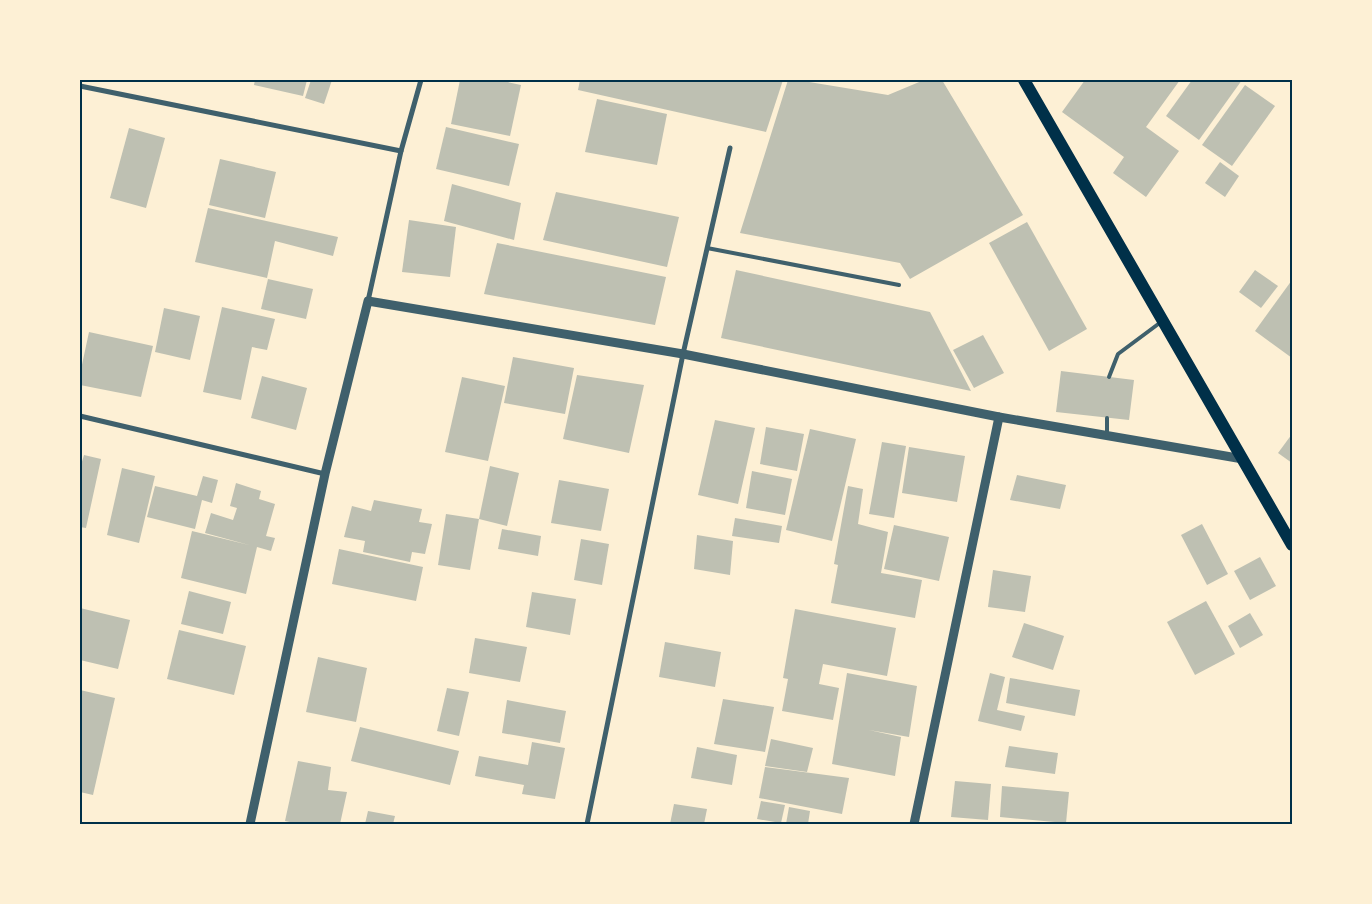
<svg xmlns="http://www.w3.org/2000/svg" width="1372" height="904" font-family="'Noto Serif',serif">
  <rect width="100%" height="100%" fill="#fdf0d5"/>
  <g fill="#bec0b2">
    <path d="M255 80H307L303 96 254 85Z"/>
    <path d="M311 80H332L324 104 305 98Z"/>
    <path d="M460 80H498L521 85 510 136 451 124Z"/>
    <path d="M580 80H783L766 132 578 90Z"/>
    <path d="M788 80H797L888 95 924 80H942L1023 215 910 279 900 263 740 233Z"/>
    <path d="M1085 80H1180L1146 127 1179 151 1146 197 1113 173 1124 157 1062 112Z"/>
    <path d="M1192 80H1242L1199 140 1166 116Z"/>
    <path d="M1245 85 1275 106 1232 166 1202 145Z"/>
    <path d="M597 99 667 114 657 165 585 152Z"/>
    <path d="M446 127 519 144 509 186 436 169Z"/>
    <path d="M129 128 165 138 146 208 110 198Z"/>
    <path d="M220 159 276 172 265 218 209 205Z"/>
    <path d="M1220 162 1239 176 1225 197 1205 183Z"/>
    <path d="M452 184 521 203 514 240 444 221Z"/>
    <path d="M556 192 679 217 667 267 543 240Z"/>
    <path d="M208 208 338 237 333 256 275 241 267 278 195 262Z"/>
    <path d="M409 220 456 227 450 277 402 272Z"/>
    <path d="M1027 222 1087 329 1049 351 989 243Z"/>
    <path d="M497 243 666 277 655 325 484 294Z"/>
    <path d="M736 270 930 312 971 391 721 338Z"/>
    <path d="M1255 270 1278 286 1261 308 1239 292Z"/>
    <path d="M268 279 313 289 306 319 261 309Z"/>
    <path d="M1292 280V358L1255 331Z"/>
    <path d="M222 307 275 319 267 350 252 347 241 400 203 392Z"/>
    <path d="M164 308 200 316 190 360 155 352Z"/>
    <path d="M89 332 153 346 141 397 80 385V374Z"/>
    <path d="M983 335 1004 373 974 388 953 350Z"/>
    <path d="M513 357 574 368 565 414 504 403Z"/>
    <path d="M1061 371 1134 380 1129 420 1056 412Z"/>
    <path d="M577 375 644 385 629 453 563 439Z"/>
    <path d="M262 376 307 388 296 430 251 418Z"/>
    <path d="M462 377 505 386 488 461 445 452Z"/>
    <path d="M715 420 755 428 738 504 698 495Z"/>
    <path d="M766 427 804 434 797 471 760 464Z"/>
    <path d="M810 429 856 439 832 541 786 530Z"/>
    <path d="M1292 434V463L1278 453Z"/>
    <path d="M882 442 906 446 894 518 869 514Z"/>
    <path d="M909 447 965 456 957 502 902 493Z"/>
    <path d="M84 455 101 459 86 528 80 527V465H81Z"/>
    <path d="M490 466 519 473 507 526 479 519Z"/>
    <path d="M122 468 155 476 139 543 107 535Z"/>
    <path d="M752 471 792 479 785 515 746 508Z"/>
    <path d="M1017 475 1066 485 1060 509 1010 500Z"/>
    <path d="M203 476 218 480 212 503 202 500 195 529 147 517 155 486 197 496Z"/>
    <path d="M559 480 609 489 601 531 551 523Z"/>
    <path d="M236 483 261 491 259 499 275 504 266 536 275 538 271 551 257 547 246 594 181 578 192 531 249 545 205 533 211 513 233 520 237 508 230 506Z"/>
    <path d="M848 486 863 489 858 524 888 532 881 573 922 580 915 618 831 603 838 565 834 564Z"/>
    <path d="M374 500 422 509 419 522 432 524 425 554 412 552 410 562 363 552 365 541 344 537 352 506 371 511Z"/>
    <path d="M446 514 479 519 470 570 438 565Z"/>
    <path d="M735 518 782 526 779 543 732 536Z"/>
    <path d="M1202 524 1228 574 1207 585 1181 535Z"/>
    <path d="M894 525 949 537 939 581 884 569Z"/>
    <path d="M502 529 541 536 538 556 498 549Z"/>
    <path d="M697 535 733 541 730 575 694 569Z"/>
    <path d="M581 539 609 544 602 585 574 580Z"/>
    <path d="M339 549 423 567 416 601 332 584Z"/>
    <path d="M1260 557 1276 586 1250 600 1234 571Z"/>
    <path d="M993 570 1031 576 1025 612 988 607Z"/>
    <path d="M189 591 231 602 223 634 181 624Z"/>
    <path d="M532 592 576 599 570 635 526 627Z"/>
    <path d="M1206 601 1235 654 1195 675 1167 622Z"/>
    <path d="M80 608 130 620 118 669 80 660Z"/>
    <path d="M795 609 896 628 887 676 823 664 819 684 839 688 833 720 782 711 788 679 783 678Z"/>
    <path d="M1250 613 1263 635 1240 648 1228 626Z"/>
    <path d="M1024 623 1064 636 1053 670 1012 657Z"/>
    <path d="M179 630 246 646 234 695 167 679Z"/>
    <path d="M475 638 527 647 520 682 469 673Z"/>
    <path d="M665 642 721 652 715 687 659 677Z"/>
    <path d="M318 657 367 668 356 722 306 712Z"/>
    <path d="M847 673 917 686 909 737 869 730 901 737 895 776 832 764Z"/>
    <path d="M990 673 1005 677 997 710 1025 716 1021 731 978 721Z"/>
    <path d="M1010 678 1080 690 1075 716 1006 703Z"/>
    <path d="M447 688 469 692 459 736 437 731Z"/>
    <path d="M80 690 115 698 93 795 80 792Z"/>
    <path d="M723 699 774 707 765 752 714 744Z"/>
    <path d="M507 700 566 711 560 743 502 733Z"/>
    <path d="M360 727 459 751 450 785 351 761Z"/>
    <path d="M771 739 813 748 807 772 765 766Z"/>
    <path d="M532 742 565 748 555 799 522 794 524 785 475 776 479 756 528 765Z"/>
    <path d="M1009 746 1058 753 1055 774 1005 767Z"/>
    <path d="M697 747 737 755 732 785 691 778Z"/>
    <path d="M298 761 331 767 328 790 347 792 340 824H299L285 821Z"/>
    <path d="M765 767 849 778 842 814 759 798Z"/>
    <path d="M955 781 991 784 988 820 951 817Z"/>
    <path d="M1002 786 1069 792 1066 823 1000 817Z"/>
    <path d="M761 801 785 805 781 823 757 819Z"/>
    <path d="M674 804 707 809 704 824H670Z"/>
    <path d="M789 807 810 811 808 824H786Z"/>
    <path d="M368 811 395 816 393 824H365Z"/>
  </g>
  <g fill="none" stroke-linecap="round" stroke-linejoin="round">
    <g stroke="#3f606c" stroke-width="4">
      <path d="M707 248 899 285"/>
      <path d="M1109 377 1118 354 1161 322"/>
      <path d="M1107 436V418"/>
    </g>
    <g stroke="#3f606c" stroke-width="5">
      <path d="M80 86 401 151"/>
      <path d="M368 301 401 151 421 80"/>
      <path d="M80 416 325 474"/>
      <path d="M587 824 683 354 730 148"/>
    </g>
    <g stroke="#3f606c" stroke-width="9">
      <path d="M250 824 325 474 368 301 683 354 999 417 1243 459"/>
      <path d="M914 824 999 417"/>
    </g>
    <path stroke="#003049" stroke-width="12" d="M1024 80 1292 545"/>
  </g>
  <rect width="1372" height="904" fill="none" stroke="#fdf0d5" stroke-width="162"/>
  <rect x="81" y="81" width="1210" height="742" fill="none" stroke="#003049" stroke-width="2"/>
</svg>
